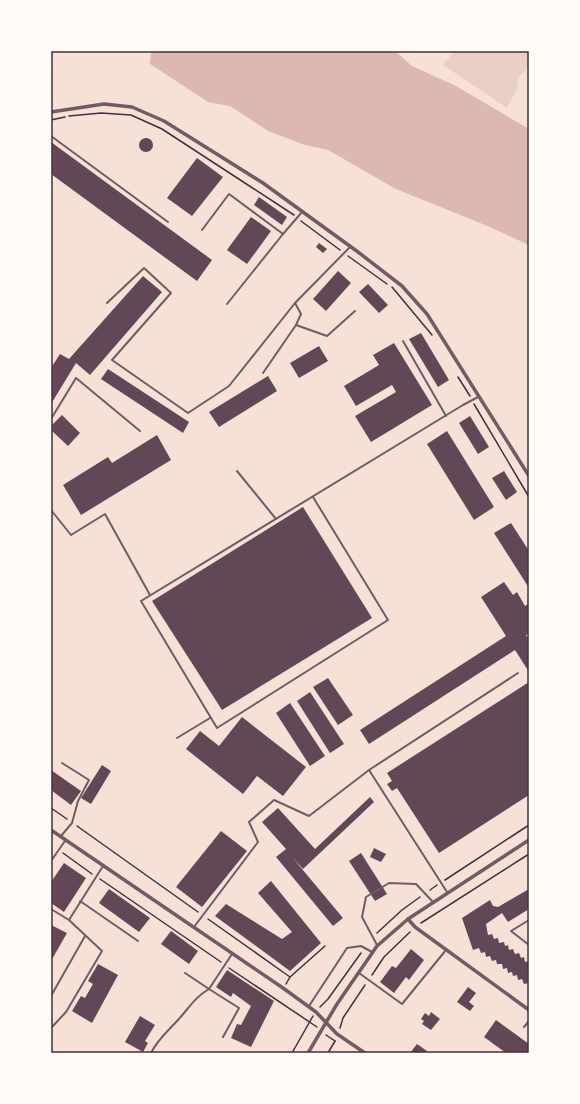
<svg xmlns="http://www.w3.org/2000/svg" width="580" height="1104" font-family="Bitter,serif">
  <rect width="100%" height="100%" fill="#f7e1d7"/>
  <path fill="#ebcfc5" d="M454 51H529V66L519 77 517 89 507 108 443 65Z"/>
  <path fill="#dcb8b0" d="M146 51H395L412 66 456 86 529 129V245L485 225 396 189 328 150 305 145 268 131 230 106 208 102 150 64 151 52Z"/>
  <g fill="#644757">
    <circle cx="146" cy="145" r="7"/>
    <path d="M51 142 212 260 197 281 51 174Z"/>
    <path d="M197 158 223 177 192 216 167 198Z"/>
    <path d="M259 197 287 217 282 225 254 205Z"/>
    <path d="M251 217 271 231 247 264 227 250Z"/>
    <path d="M319 243 327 249 323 253 316 247Z"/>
    <path d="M338 271 351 283 326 311 313 299Z"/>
    <path d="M143 276 162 292 90 375 76 363 51 404V368L60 354 69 359Z"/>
    <path d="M368 284 388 305 379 313 359 292Z"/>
    <path d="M421 333 449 380 438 387 409 339Z"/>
    <path d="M394 343 432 405 371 442 355 416 396 392 392 385 356 406 344 386 379 365 373 355Z"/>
    <path d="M319 346 328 361 299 378 290 363Z"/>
    <path d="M108 369 189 422 183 433 101 379Z"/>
    <path d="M268 376 277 391 219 427 209 412Z"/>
    <path d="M62 415 80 433 68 446 51 430V426Z"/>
    <path d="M470 416 489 447 478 454 459 423Z"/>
    <path d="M447 431 494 507 474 520 427 444Z"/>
    <path d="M157 435 171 460 81 515 63 485 108 457 112 463Z"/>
    <path d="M504 471 517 492 506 500 492 478Z"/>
    <path d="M303 507 372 618 222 710 152 601Z"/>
    <path d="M511 523 529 551V588L494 533Z"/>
    <path d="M504 582 513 595 517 592 525 606 529 603V633L526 635 529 640V672L515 650 369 744 360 730 506 636 481 597Z"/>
    <path d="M328 678 353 715 338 725 313 687Z"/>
    <path d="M529 682V795L439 853 397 788 392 791 387 784 392 781 387 773Z"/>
    <path d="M310 692 344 744 330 753 297 701Z"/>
    <path d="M290 703 325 756 310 766 276 713Z"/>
    <path d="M242 717 306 767 283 796 257 776 243 794 186 749 200 731 219 746Z"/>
    <path d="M102 765 111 771 91 804 81 798Z"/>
    <path d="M51 770 81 791 71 805 51 790Z"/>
    <path d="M370 797 374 802 303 869 292 857 343 918 333 926 276 857 286 849 262 822 278 808 315 849Z"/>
    <path d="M221 831 247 851 202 907 176 887Z"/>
    <path d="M374 848 386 854 381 862 370 857Z"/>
    <path d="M361 853 387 894 375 901 349 861Z"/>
    <path d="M64 863 86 878 64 912 51 903V882Z"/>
    <path d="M271 881 321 943 290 971 215 916 226 904 282 939 292 932 258 893Z"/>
    <path d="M109 889 150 918 139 932 99 903Z"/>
    <path d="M529 889V909L508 922 502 913 486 924 488 935 492 934 494 939 498 938 499 943 504 942 505 946 508 945 509 950 513 949 515 954 519 953 521 958 524 957 525 962 529 961V983L524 984 522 979 518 980 517 975 513 976 512 972 508 973 507 968 503 969 502 964H497L496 960 492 961 490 956 486 957 485 952 481 953 479 948 473 950 462 918 490 900 493 906 498 907Z"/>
    <path d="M51 925 67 933 51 961Z"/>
    <path d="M171 931 198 951 189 964 161 944Z"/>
    <path d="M411 949 424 960 409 980 406 977 394 993 380 982 392 966 396 968Z"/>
    <path d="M98 964 118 975 92 1023 72 1011 81 996 85 998 93 984 88 981Z"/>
    <path d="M227 970 274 1001 251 1047 231 1038 237 1024 241 1025 251 1006 233 993 231 997 216 987Z"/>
    <path d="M468 987 476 993 469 1002 474 1006 470 1011 457 1002Z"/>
    <path d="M431 1012 440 1019 431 1030 422 1024 424 1021 421 1019 425 1013 429 1016Z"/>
    <path d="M140 1016 155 1025 145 1041 148 1043 143 1052 125 1042Z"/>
    <path d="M496 1020 529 1044V1053H506L484 1037Z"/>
    <path d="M417 1044 427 1051 425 1053H410Z"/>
  </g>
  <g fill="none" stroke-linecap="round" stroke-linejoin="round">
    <g stroke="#4a2c40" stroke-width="1.5">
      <path d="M69 116 101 113 131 115 162 129 294 215"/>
      <path d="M51 120 65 117"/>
      <path d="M301 221 340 250"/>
      <path d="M348 256 387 284"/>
      <path d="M392 287 432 335"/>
      <path d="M458 377 470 396"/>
      <path d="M474 404 529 497"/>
      <path d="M51 808 67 819"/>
      <path d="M77 826 198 912"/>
      <path d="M63 853 92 874"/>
      <path d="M100 879 221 962"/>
      <path d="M445 880 529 825"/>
      <path d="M430 890 437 885"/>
      <path d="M208 919 290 977"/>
      <path d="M421 923 529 854"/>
      <path d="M377 933 402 910 420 897"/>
      <path d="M229 968 317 1027"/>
      <path d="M372 975 384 957 410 932"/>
      <path d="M286 984 290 977 325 946"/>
      <path d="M320 1007 328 999 361 953"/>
      <path d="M340 1028 343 1018 365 985"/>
      <path d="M326 1035 335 1041"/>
      <path d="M292 1053 313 1016"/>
      <path d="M328 1053 335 1041"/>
    </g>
    <g stroke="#755966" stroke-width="2">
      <path d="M51 136 168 222"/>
      <path d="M202 230 229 194 283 234 302 212"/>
      <path d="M107 303 144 268 171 293 112 360 188 413 229 386 295 303 350 247"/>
      <path d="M295 303 301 314 296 325 327 336 355 311"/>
      <path d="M227 304 283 234"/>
      <path d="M403 341 446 416"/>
      <path d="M263 373 296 325"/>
      <path d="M51 419 76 378 140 431"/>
      <path d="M237 471 276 519"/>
      <path d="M313 497 388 620 217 728 141 601 463 405 478 397"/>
      <path d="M51 510 71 535 105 514 150 595"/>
      <path d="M177 738 210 718"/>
      <path d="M369 770 447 892"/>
      <path d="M61 836 72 823 78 801 89 780 62 763"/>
      <path d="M51 861 65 841"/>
      <path d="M80 901 138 941"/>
      <path d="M51 909 69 920 103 866"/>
      <path d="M529 920 511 931 529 945"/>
      <path d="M194 927 258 842 249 822 274 800 309 816 369 770 518 673"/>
      <path d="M377 945 362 917 366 897 389 883 416 884 433 902"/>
      <path d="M359 973 402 1004 446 950"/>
      <path d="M51 996 85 936"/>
      <path d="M309 1006 347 948 361 946 372 952"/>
      <path d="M524 1027 529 1021"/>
      <path d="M51 1028 66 1012 102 951 69 920"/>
      <path d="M223 1037 239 1008 209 989 232 954"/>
      <path d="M151 1053C158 1039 168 1031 178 1020 189 1008 195 997 209 989L185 973"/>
    </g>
    <g stroke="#755966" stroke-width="3.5">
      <path d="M51 112 104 104 132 107 164 121 263 183 358 252 402 286 427 314 529 476"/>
      <path d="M51 830 283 988 316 1012 337 1034 365 1053"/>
      <path d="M408 919 415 927 529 1010"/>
      <path d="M308 1053 337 1004 377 946 408 919 529 840"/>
    </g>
  </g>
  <rect width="580" height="1104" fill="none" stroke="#fffaf5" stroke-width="104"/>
  <rect x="52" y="52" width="476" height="1000" fill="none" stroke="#4a2c40" stroke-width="1.5"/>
</svg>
